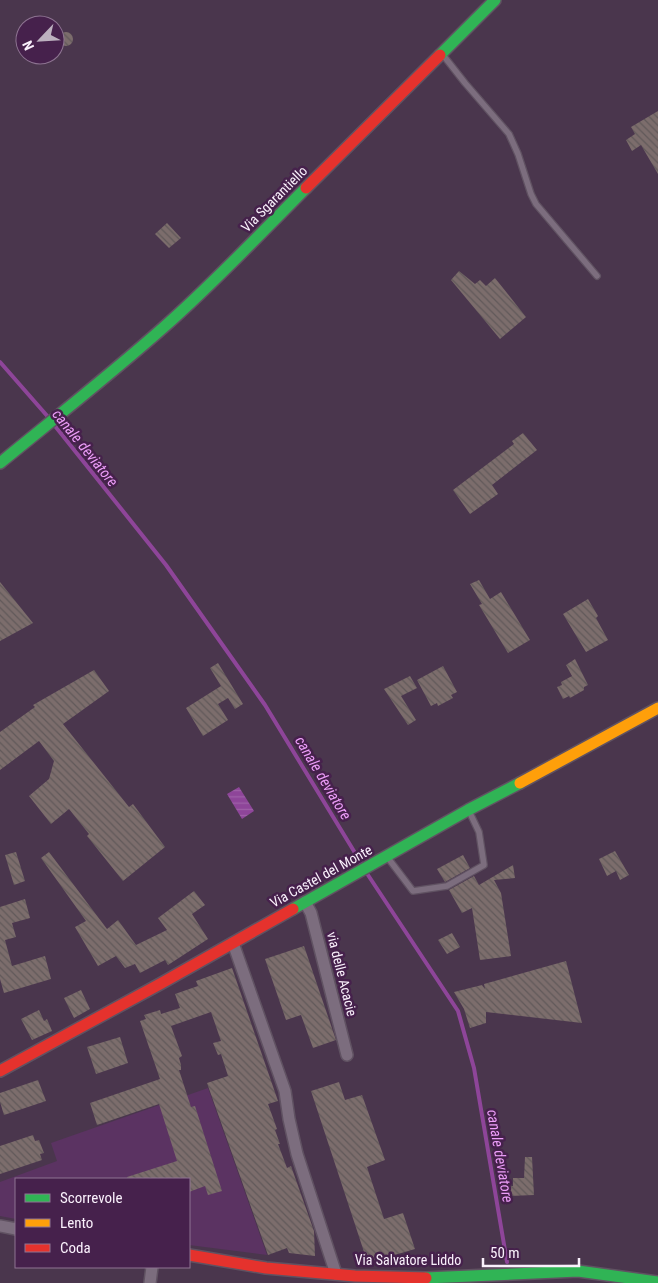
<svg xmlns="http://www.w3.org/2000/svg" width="658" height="1283" font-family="'Roboto Condensed',sans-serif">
  <defs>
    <pattern id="water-rules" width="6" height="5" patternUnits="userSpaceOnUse" patternTransform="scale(1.25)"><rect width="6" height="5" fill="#8e4599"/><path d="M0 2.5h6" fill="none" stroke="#9f60a8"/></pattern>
    <pattern id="building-back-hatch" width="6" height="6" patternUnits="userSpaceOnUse" patternTransform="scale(1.25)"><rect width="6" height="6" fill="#7c6d6c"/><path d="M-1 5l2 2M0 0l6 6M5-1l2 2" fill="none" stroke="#61595a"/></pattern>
  </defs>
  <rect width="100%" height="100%" fill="#4a364d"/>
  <path fill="#5b3362" d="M208 1088 267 1255 189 1245V1179H16V1219L0 1216V1182L57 1161 51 1143Z"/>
  <path fill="url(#water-rules)" d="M239 787 254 811 242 819 227 794Z"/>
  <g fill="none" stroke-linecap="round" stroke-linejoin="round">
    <g stroke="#8e4599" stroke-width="4">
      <path d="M0 362 49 418"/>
      <path d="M55 426 166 565 265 705 363 866"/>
      <path d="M366 872 458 1011 474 1068 507 1262"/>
    </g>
  </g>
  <g fill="url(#building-back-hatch)">
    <circle cx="66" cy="39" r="7"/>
    <path d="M658 111V174L641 145 632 151 626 140 635 134 631 127Z"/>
    <path d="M167 223 181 238 169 248 155 234Z"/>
    <path d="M459 271 475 284 480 280 486 286 495 278 526 317 500 339 451 280Z"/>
    <path d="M523 433 537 450 492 485 498 494 470 514 453 490 514 444 512 441Z"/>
    <path d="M479 580 490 599 501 592 530 640 508 653 479 605 482 604 470 584Z"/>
    <path d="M0 582 33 623 0 641Z"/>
    <path d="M588 599 598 616 596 618 608 640 586 652 563 614Z"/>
    <path d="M575 659 588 685 584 687V690L570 698 569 696 563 699 557 687 562 685 561 682 572 676 566 665Z"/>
    <path d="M218 663 243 704 235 709 228 698 218 704 228 720 203 736 186 708 221 686 210 668Z"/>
    <path d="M443 666 457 692 451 695 453 698 438 706 437 703 431 706 417 680Z"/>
    <path d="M94 670 109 691 63 724 129 807 133 804 165 847 123 881 87 836 89 834 69 809 51 824 29 796 49 779 54 761 39 741 0 770V732L35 707 33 705Z"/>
    <path d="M410 676 417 688 401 696 416 720 408 725 384 689Z"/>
    <path d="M615 851 629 875 620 880 616 871 607 876 599 859Z"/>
    <path d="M16 852 25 881 14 885 5 855Z"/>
    <path d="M49 852 107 929 118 920 136 945 167 930 158 918 194 891 205 905 192 914 208 939 168 965 165 960 140 973 135 964 125 968 116 956 98 966 75 927 86 921 41 858Z"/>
    <path d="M463 855 470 868 445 882 437 869Z"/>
    <path d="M513 865 515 878 494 880 501 893 511 956 480 960 472 908 462 913 449 890 474 876 479 885Z"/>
    <path d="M25 899 30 918 12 923 16 937 5 940 12 966 45 956 51 979 4 993 0 979V907Z"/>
    <path d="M452 933 460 947 447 954 438 940Z"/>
    <path d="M304 946 336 1040 313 1048 301 1015 286 1020 265 959Z"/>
    <path d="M566 961 582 1023 486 1012V1023L470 1028 464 1009 454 992 482 985 485 989 484 984Z"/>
    <path d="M232 968 278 1101 268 1104 277 1129 275 1130 280 1144H278L287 1168 291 1166 314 1231 315 1256 289 1253 287 1248 268 1255 207 1083 228 1076 221 1054 218 1055 213 1043 221 1041 211 1012 171 1026 182 1056 179 1058 181 1065V1070H179L191 1107 195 1106 222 1191 208 1195 205 1186 189 1192V1179H127V1177L177 1161 159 1104 97 1125 90 1103 160 1079 140 1021 146 1019 144 1015 160 1010 161 1014 180 1008 175 994 198 986 196 981Z"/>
    <path d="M81 990 90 1009 74 1018 64 998Z"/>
    <path d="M39 1010 44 1021 47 1019 52 1031 32 1040 21 1019Z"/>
    <path d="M120 1037 128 1063 96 1074 87 1047Z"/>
    <path d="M38 1080 46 1101 4 1115 0 1102V1093Z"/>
    <path d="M339 1082 345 1100 362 1095 385 1160 367 1167 384 1219 403 1213 415 1249 391 1256V1264H368L311 1091Z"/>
    <path d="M33 1135 35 1141 39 1140 44 1153 40 1154 42 1160 0 1174V1146Z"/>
    <path d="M525 1157H532L534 1195 510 1196V1186H513V1178H524Z"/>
  </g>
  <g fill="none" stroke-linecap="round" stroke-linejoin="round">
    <g stroke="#605262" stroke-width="8">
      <g id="lane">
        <path d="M443 55 465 83 509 134 518 154 531 194 536 204 597 276"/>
        <path d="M388 858 413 891 447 886 484 865 479 832 469 811"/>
      </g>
    </g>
    <g stroke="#605262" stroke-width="14">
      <g id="street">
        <path d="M305 902 311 913 347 1055"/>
        <path d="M233 943 285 1091 289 1119 297 1154 336 1274"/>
        <path d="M0 1226 16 1229"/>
        <path d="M150 1283 152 1267"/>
      </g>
    </g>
    <g stroke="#605262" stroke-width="14">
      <g id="fast">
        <path d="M440 55 495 0"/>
        <path d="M0 463C55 418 111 374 164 327 214 283 259 235 306 188"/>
        <path d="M293 909 468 810 520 783"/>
        <path d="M426 1278 578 1271 658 1282"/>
      </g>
    </g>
    <g stroke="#605262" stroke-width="14">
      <path id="slow" d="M520 783 658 708"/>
    </g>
    <g stroke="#605262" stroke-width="14">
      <g id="jam">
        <path d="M306 188 440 55"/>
        <path d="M0 1071 160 984 293 909"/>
        <path d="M189 1255 266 1268 355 1276 426 1278"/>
      </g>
    </g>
    <use href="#lane" stroke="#7c6d7e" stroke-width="5.5"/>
    <use href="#street" stroke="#7c6d7e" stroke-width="11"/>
    <use href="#fast" stroke="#30b455" stroke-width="11"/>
    <use href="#slow" stroke="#ff9f0a" stroke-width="11"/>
    <use href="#jam" stroke="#e5322d" stroke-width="11"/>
  </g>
  <g text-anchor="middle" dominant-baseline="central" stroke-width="5" stroke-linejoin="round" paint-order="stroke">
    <g font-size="14" fill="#faf1fc" stroke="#46214c">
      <text transform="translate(274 199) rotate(-45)">Via Sgarantiello</text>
      <text transform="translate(321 876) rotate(-29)">Via Castel del Monte</text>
      <text transform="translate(342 974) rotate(76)">via delle Acacie</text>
      <text x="408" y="1260">Via Salvatore Liddo</text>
    </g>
    <g font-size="15" font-style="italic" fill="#ed9ef9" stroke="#46214c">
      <text transform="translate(85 448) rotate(51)">canale deviatore</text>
      <text transform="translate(323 778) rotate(59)">canale deviatore</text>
      <text transform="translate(500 1156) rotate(80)">canale deviatore</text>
    </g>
  </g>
  <rect x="15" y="1178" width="175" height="90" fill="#46214c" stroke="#8e7492"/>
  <rect x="25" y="1194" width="25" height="8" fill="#30b455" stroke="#8e7492"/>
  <text x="60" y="1203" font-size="15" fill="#faf1fc">Scorrevole</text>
  <rect x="25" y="1219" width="25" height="8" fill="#ff9f0a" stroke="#8e7492"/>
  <text x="60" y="1228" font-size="15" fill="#faf1fc">Lento</text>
  <rect x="25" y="1244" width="25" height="8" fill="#e5322d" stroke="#8e7492"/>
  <text x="60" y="1253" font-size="15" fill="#faf1fc">Coda</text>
  <g transform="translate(40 40) rotate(245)"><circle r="24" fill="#46214c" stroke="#8e7492"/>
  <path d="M0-4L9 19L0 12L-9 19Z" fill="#bcb0bf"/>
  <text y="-8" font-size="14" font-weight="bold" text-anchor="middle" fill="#faf1fc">N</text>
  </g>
  <path d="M483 1258v8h96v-8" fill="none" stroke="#faf1fc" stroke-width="2.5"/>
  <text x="490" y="1258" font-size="15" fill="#faf1fc" stroke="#46214c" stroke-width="4" paint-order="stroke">50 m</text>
</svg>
